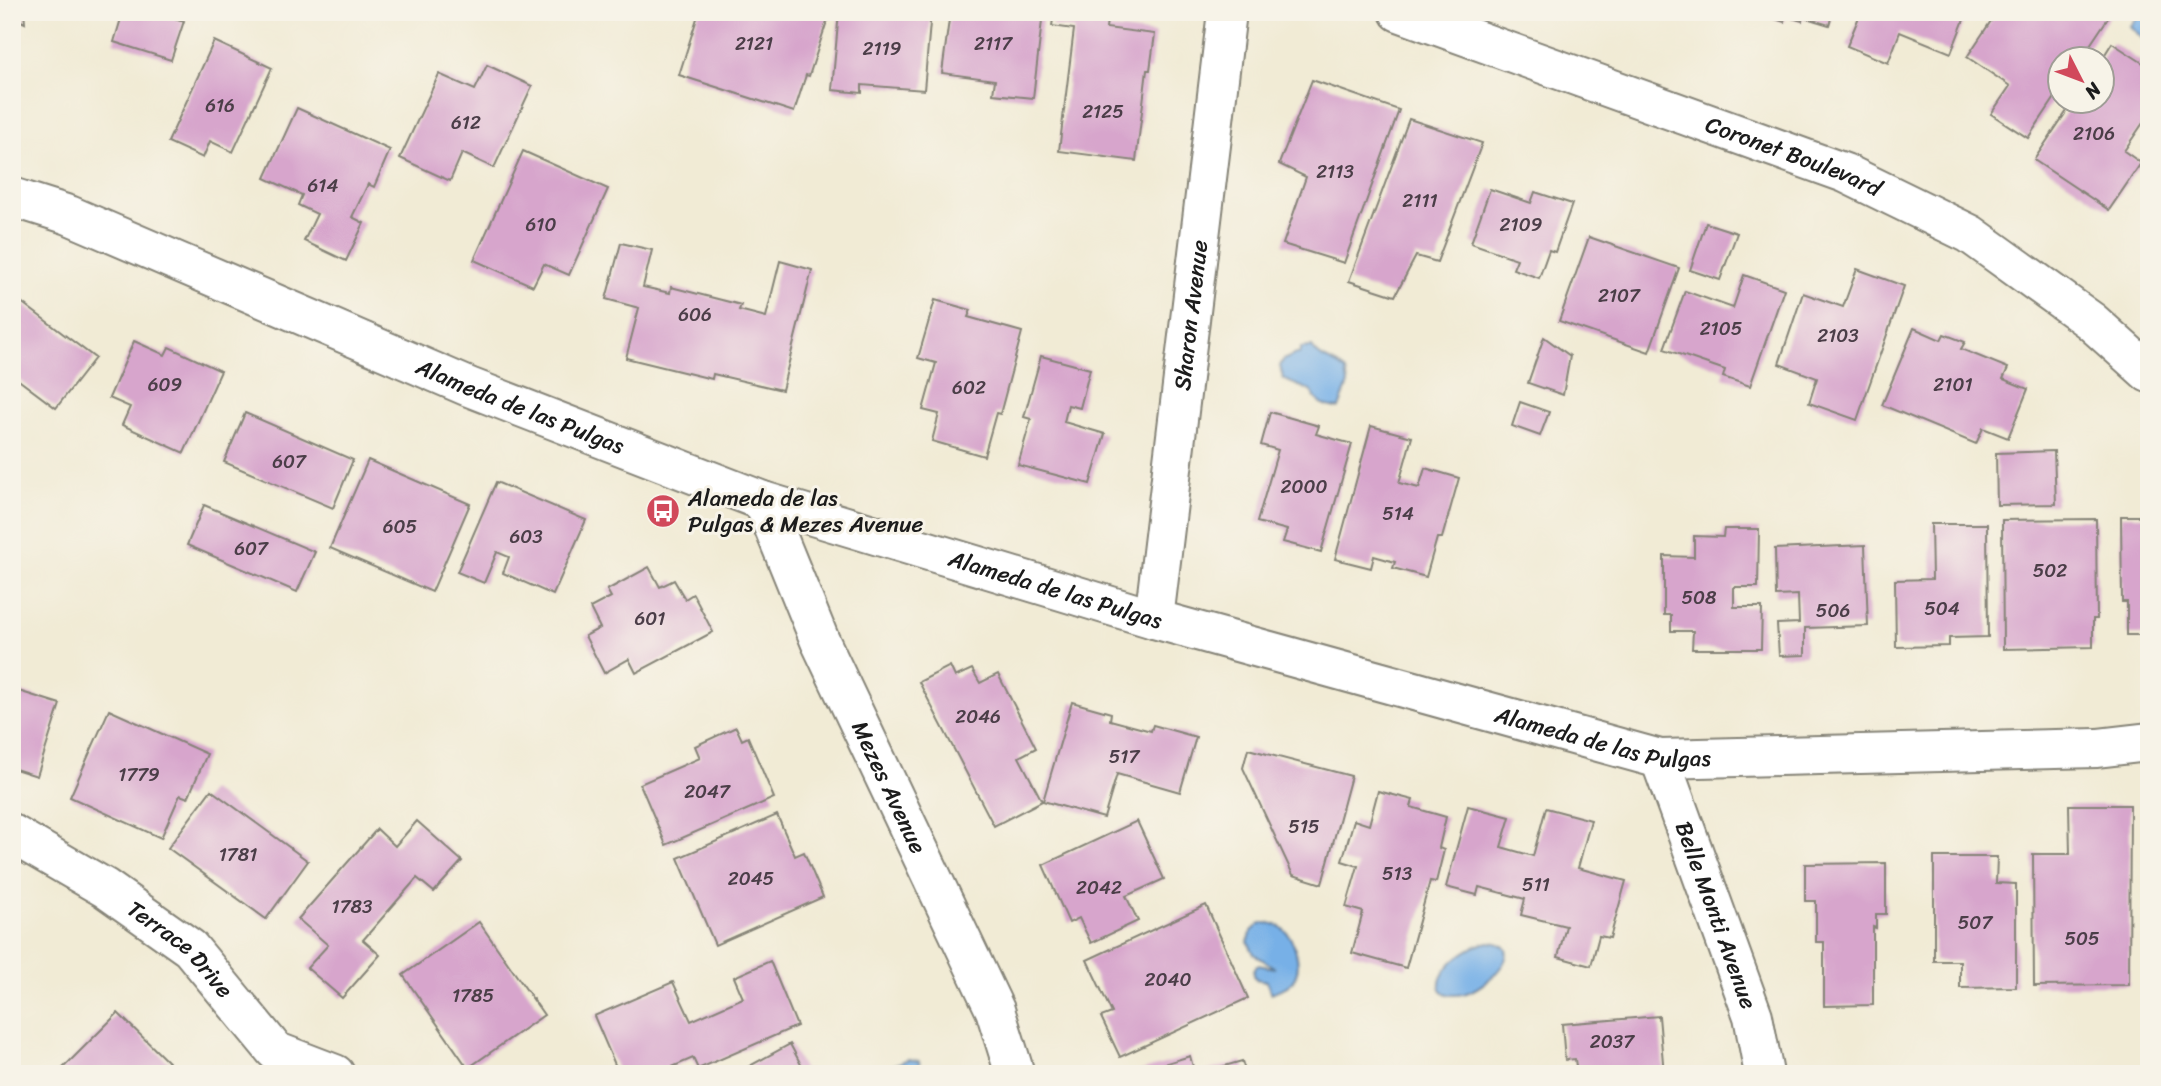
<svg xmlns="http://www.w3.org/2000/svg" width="2161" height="1086" font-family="Sriracha,sans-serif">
  <rect width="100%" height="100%" fill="#f7f3e8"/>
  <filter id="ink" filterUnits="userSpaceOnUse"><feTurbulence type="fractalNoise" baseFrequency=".0143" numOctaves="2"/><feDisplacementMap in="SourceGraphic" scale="14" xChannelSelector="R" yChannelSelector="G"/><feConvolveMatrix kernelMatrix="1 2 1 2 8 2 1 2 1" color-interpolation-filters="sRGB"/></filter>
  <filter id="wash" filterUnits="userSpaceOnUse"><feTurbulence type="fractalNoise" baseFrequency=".00686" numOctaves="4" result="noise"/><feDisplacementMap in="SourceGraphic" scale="28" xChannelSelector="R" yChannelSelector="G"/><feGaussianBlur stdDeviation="1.57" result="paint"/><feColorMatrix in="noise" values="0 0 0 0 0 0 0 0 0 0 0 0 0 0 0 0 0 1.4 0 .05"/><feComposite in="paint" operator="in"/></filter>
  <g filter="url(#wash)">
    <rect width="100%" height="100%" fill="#f1ebd5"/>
    <g fill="#77b0e7" stroke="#4a6682" stroke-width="2">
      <path d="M2141 12H2149V39L2145 41 2130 26Z"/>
      <path d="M1312 347C1320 361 1335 360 1346 371L1348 384 1339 408C1332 408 1322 405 1317 400 1311 394 1317 396 1310 391 1302 385 1291 385 1283 378L1280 366 1283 360 1296 354H1299L1301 348Z"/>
      <path d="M1261 923C1269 923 1276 923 1282 928 1294 937 1303 965 1294 979 1290 987 1279 989 1271 993L1266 981 1256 979C1252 973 1253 970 1258 965L1275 968 1254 954 1248 942 1252 931Z"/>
      <path d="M1489 942C1532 945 1486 989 1463 994 1444 998 1433 989 1445 971 1454 957 1473 945 1489 942Z"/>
      <path d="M908 1059 919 1061 922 1074H850L878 1072Z"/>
    </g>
    <g id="blocks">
      <g fill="#d7a5cc">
        <path d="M12 12H24L25 23 12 17Z"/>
        <path d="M123 12H155L184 21 171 60 114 42Z"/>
        <path d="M699 12H830L809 76 806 75 794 112 679 75Z"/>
        <path d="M839 12H931L924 90 862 85V93L832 90Z"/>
        <path d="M950 12H1043L1033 98 993 94 995 80 942 73Z"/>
        <path d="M1054 12H1108L1106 28 1155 34 1150 70H1147L1136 161 1059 151 1074 29 1052 26Z"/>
        <path d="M1754 12H1833L1829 25 1803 17 1802 21 1785 16 1784 22Z"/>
        <path d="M1861 12H1967L1951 53 1900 32 1888 63 1847 46Z"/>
        <path d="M1997 12H2044L2046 14 2048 12H2112L2080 60H2060V90L2028 138 1991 114 2010 86 1967 57Z"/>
        <path d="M214 41 272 68 233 152 210 141 203 158 168 142Z"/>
        <path d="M2112 43 2149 67V114L2124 151 2141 163 2109 210 2034 160 2073 102H2102V59Z"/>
        <path d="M487 65 532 86 494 168 462 153 450 181 400 158 439 74 475 90Z"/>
        <path d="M1312 80 1399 110 1344 263 1283 244 1306 177 1279 164Z"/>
        <path d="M297 108 390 150 374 187 368 184 352 217 364 223 346 261 304 241 317 214 298 205 302 195 265 178Z"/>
        <path d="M1409 119 1482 143 1437 262 1416 256 1395 296 1349 281Z"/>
        <path d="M523 151 608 189 569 275 544 264 533 286 474 260Z"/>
        <path d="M1490 189 1531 203 1535 192 1572 204 1555 252 1549 250 1539 278 1513 269 1517 259 1471 243Z"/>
        <path d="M1706 223 1737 233 1720 280 1690 270Z"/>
        <path d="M1589 237 1679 268 1649 352 1559 321Z"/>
        <path d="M621 243 652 250 643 287 670 293 671 287 741 305 739 310 766 317 780 261 812 270 782 390 713 374 712 379 626 358 639 308 606 299Z"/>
        <path d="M1857 269 1904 286 1857 420 1809 403 1817 378 1779 364 1803 293 1843 307Z"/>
        <path d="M1744 275 1784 289 1750 386 1723 377 1725 370 1664 349 1685 291 1733 308Z"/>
        <path d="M12 295 95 358 56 408 12 375Z"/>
        <path d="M935 300 971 310 968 317 1022 332 1000 414 996 413 984 456 932 441 939 414 923 410 936 363 918 358Z"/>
        <path d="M1914 328 1941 340 1944 334 1965 342 1961 349 2008 368 2003 379 2028 389 2008 438 1983 428 1976 444 1882 405Z"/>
        <path d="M1544 337 1570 356 1563 395 1528 383Z"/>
        <path d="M134 341 165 355 169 347 221 371 184 453 122 425 130 407 109 398Z"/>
        <path d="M1041 356 1090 369 1080 408 1068 405 1064 422 1105 434 1090 484 1018 465 1031 419 1024 417Z"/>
        <path d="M1520 402 1549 412 1540 436 1512 426Z"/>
        <path d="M1270 412 1319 426 1316 434 1352 444 1321 552 1283 542 1287 530 1257 522 1278 450 1261 445Z"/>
        <path d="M245 413 353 460 333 508 224 462Z"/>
        <path d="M1371 426 1412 437 1399 483 1419 488 1425 468 1459 478 1442 538H1437L1426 577 1393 568 1395 562 1374 556 1371 568 1335 559Z"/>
        <path d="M2054 451 2056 504 1997 505 1996 453Z"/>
        <path d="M368 460 470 504 432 592 330 548Z"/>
        <path d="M496 482 586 520 553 595 503 573 509 557 497 552 484 583 457 572Z"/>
        <path d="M204 505 315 552 297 592 187 545Z"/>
        <path d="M2121 516H2149V635H2127V602H2122Z"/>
        <path d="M2096 519 2097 619H2093V647L2003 649 2002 520Z"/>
        <path d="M1931 524H1987L1988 637 1949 638V646L1896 647 1895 580 1932 579Z"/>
        <path d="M1724 529H1759L1758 587H1734V607H1762L1761 649H1692L1693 631H1671V615H1664V556L1694 557V536L1723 537Z"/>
        <path d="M1865 545 1868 626 1805 628V655L1779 656 1777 624 1799 623 1798 595 1776 596 1775 549Z"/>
        <path d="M649 567 660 587 674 580 685 599 693 594 713 632 636 673 629 659 604 673 585 636 600 628 590 608 611 597 607 590Z"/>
        <path d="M950 666 955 677 972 669 980 683 998 674 1036 748 1019 757 1042 801 994 826 919 682Z"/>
        <path d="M12 689 60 704 37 776 12 768Z"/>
        <path d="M1072 702 1111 713 1110 720 1151 731 1153 725 1196 737 1180 792 1117 774 1104 818 1043 801Z"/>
        <path d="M109 710 207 754 188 798 180 795 161 838 70 797Z"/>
        <path d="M736 727 742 740 748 737 774 798 666 845 640 784 700 758 695 746Z"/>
        <path d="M1248 749 1351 776 1322 884 1293 875 1243 768Z"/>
        <path d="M211 790 308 861 266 919 168 848Z"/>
        <path d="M1378 791 1413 800 1411 807 1446 817 1439 848 1444 850 1436 882 1430 881 1406 968 1352 953 1363 912 1346 907 1358 866 1342 861 1354 820 1369 825Z"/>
        <path d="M2069 805H2130L2129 985 2034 986 2033 854H2070Z"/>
        <path d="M1468 806 1510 817 1501 847 1533 856 1546 808 1591 820 1578 868 1626 881 1610 938 1599 936 1591 966 1558 957 1566 926 1521 915 1525 899 1479 887 1477 895 1446 887Z"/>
        <path d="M777 815 795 856 804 852 823 897 715 945 678 858Z"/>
        <path d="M417 821 462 861 434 892 417 878 363 940 380 955 342 998 307 968 328 945 298 919 377 829 395 846Z"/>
        <path d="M1137 821 1164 879 1126 896 1138 921 1091 943 1079 918 1069 923 1043 865Z"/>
        <path d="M1934 857H1997L1996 883 2016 884V987L1960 988V961H1934Z"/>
        <path d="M1886 863V914H1876V928L1873 927V1005L1824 1006V942H1816V901H1805V864Z"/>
        <path d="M1206 905 1248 998 1120 1057 1101 1017 1112 1013 1087 960Z"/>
        <path d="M479 922 544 1015 468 1068 403 975Z"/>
        <path d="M770 961 797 1026 698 1069 693 1058 656 1074H619L594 1016 673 982 691 1021 743 998 734 977Z"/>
        <path d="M118 1013 172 1066 163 1074H63L60 1071Z"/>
        <path d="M1659 1016 1664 1074H1577L1575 1059 1565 1060 1562 1024Z"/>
        <path d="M790 1044 806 1074H735Z"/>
        <path d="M1190 1056 1195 1074H1134V1073Z"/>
        <path d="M1242 1061 1246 1074H1200V1073Z"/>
      </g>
    </g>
  </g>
  <g filter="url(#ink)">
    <use href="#blocks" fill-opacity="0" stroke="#868478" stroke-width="2"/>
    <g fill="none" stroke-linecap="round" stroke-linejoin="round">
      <g stroke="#868478" stroke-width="42">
        <g id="minor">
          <path id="s1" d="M1399 12 1845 173 1970 234 2091 321 2149 373"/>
          <path id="s2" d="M763 501 820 641 995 1010 1015 1074"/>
          <path id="s3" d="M1154 619 1227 12"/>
          <path id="s4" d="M1660 759 1753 1016 1764 1074"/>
          <path id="s5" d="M12 834 105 888 190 948 275 1051 335 1074"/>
        </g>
      </g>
      <g stroke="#868478" stroke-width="42">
        <g id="secondary">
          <path id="s6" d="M12 197 69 215 469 387 763 501 1154 619 1660 759 2097 748 2149 742"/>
        </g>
      </g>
      <use href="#minor" stroke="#fff" stroke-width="38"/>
      <use href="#secondary" stroke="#fff" stroke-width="38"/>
    </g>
  </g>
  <defs>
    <g id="bus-disc" transform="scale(1.75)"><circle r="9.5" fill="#d1495b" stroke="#f7f3e8"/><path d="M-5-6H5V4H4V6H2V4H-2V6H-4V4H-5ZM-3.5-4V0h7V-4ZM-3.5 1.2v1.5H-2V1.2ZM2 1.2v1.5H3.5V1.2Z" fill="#fff"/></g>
  </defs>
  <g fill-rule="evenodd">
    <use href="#bus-disc" x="663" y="511"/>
  </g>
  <g text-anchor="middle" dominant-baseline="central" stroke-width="6" stroke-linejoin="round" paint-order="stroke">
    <g font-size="19" fill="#4b3e48">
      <text x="754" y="43">2121</text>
      <text x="993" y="43">2117</text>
      <text x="882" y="48">2119</text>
      <text x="220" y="105">616</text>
      <text x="1103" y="111">2125</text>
      <text x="466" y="122">612</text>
      <text x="2094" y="133">2106</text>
      <text x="1335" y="171">2113</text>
      <text x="323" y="185">614</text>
      <text x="1420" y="200">2111</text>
      <text x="541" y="224">610</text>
      <text x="1521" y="224">2109</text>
      <text x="1619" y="295">2107</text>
      <text x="695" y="314">606</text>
      <text x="1721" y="328">2105</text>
      <text x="1838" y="335">2103</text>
      <text x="165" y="384">609</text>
      <text x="1953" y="384">2101</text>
      <text x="969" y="387">602</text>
      <text x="289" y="461">607</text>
      <text x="1304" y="486">2000</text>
      <text x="1398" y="513">514</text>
      <text x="400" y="526">605</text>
      <text x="526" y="536">603</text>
      <text x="251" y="548">607</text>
      <text x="2050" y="570">502</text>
      <text x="1699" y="597">508</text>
      <text x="1942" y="608">504</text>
      <text x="1833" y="610">506</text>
      <text x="650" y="618">601</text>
      <text x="978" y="716">2046</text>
      <text x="1124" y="756">517</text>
      <text x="139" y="774">1779</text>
      <text x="707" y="791">2047</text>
      <text x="1304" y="826">515</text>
      <text x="238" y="854">1781</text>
      <text x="1397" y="873">513</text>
      <text x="751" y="878">2045</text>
      <text x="1536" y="884">511</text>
      <text x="1099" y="887">2042</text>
      <text x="352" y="906">1783</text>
      <text x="1975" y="922">507</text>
      <text x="2082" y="938">505</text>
      <text x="1168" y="979">2040</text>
      <text x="473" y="995">1785</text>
      <text x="1612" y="1041">2037</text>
    </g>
    <g font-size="23" fill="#1c1c1c" stroke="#f7f3e8">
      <text stroke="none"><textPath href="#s1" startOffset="420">Coronet Boulevard</textPath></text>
      <text stroke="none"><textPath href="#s3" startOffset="306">Sharon Avenue</textPath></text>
      <text stroke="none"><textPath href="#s6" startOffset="550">Alameda de las Pulgas</textPath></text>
      <text stroke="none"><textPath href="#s6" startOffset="1116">Alameda de las Pulgas</textPath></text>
      <text stroke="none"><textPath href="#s6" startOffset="1684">Alameda de las Pulgas</textPath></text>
      <text stroke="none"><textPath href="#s2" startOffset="313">Mezes Avenue</textPath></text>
      <text stroke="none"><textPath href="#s4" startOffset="166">Belle Monti Avenue</textPath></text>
      <text stroke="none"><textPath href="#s5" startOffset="205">Terrace Drive</textPath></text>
    </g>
    <g font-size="23" fill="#1c1c1c" stroke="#f7f3e8" text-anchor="start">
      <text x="688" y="498">Alameda de las<tspan x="688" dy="26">Pulgas &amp; Mezes Avenue</tspan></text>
    </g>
  </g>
  <rect width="2161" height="1086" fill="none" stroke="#f7f3e8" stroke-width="42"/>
  <g transform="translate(2081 80) rotate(132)"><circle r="33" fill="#f7f3e8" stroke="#9f9d96" stroke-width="2"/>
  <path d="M0-5L12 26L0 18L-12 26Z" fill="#d1495b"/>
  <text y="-10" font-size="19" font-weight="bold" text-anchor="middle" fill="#1c1c1c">N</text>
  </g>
</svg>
